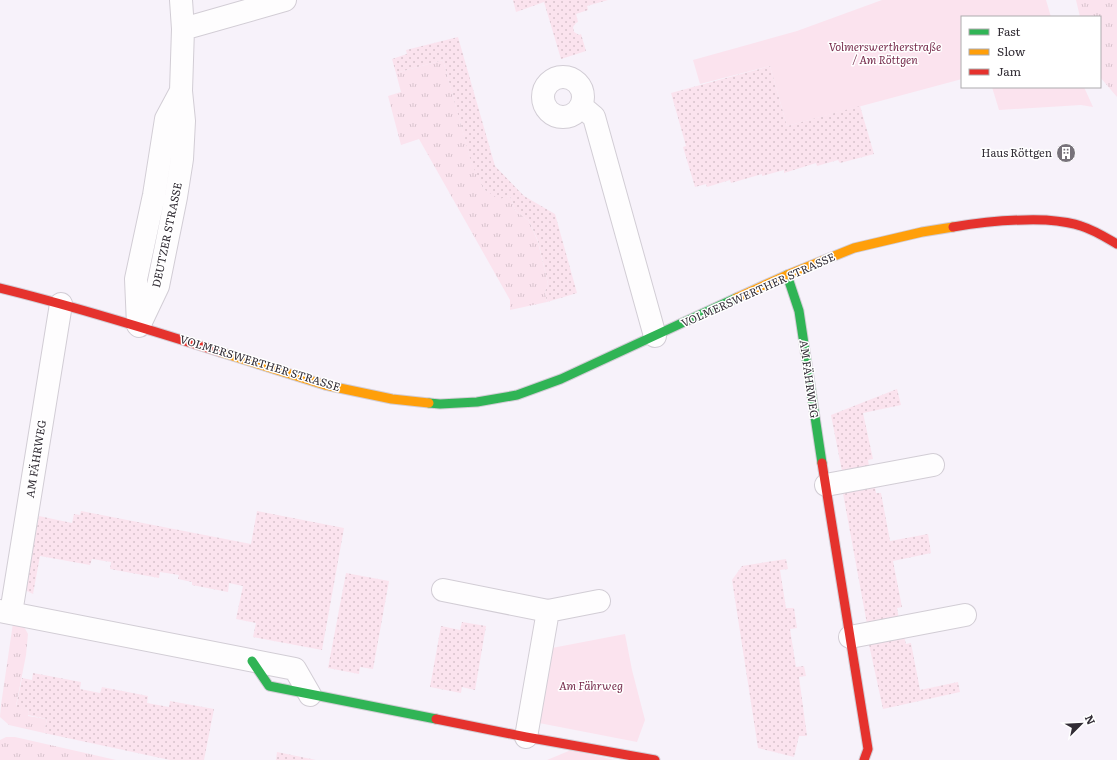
<svg xmlns="http://www.w3.org/2000/svg" width="1117" height="760" font-family="Literata,serif">
  <style>
    .grass { fill: url(#grass-tufts) }
    .park { fill: #fbe3ee }
    .garden { fill: url(#garden-dots) }
    .lines { fill: none; stroke-linecap: round; stroke-linejoin: round }
    .street-casing { stroke: #d2cdd5; stroke-width: 24 }
    .fast-casing { stroke: #d2cdd5; stroke-width: 11 }
    .slow-casing { stroke: #d2cdd5; stroke-width: 11 }
    .jam-casing { stroke: #d2cdd5; stroke-width: 11 }
    .street { stroke: #fefdfe; stroke-width: 22 }
    .fast { stroke: #30b455; stroke-width: 9 }
    .slow { stroke: #ff9f0a; stroke-width: 9 }
    .jam { stroke: #e5322d; stroke-width: 9 }
    .labels { text-anchor: middle; stroke-width: 3; stroke-linejoin: round; paint-order: stroke }
    .park-label { font-size: 11px; font-style: italic; fill: #782e4e; stroke: #fff }
    .poi-label { font-size: 11px; fill: #322d35; stroke: #fff; text-anchor: end }
    .street-label { font-size: 11px; fill: #322d35; stroke: #fff }
  </style>
  <defs>
    <pattern id="grass-tufts" width="24" height="20" patternUnits="userSpaceOnUse"><rect width="24" height="20" fill="#fbe3ee"/><path d="M3 7l-1-3M5 7V3M7 7l1-3M15 17l-1-3M17 17v-4M19 17l1-3" fill="none" stroke="#d8c3cd"/></pattern>
    <pattern id="garden-dots" width="8" height="8" patternUnits="userSpaceOnUse"><rect width="8" height="8" fill="#fbe3ee"/><path d="M2 2h.1M6 6h.1" fill="none" stroke="#d8c3cd" stroke-width="1.8" stroke-linecap="round"/></pattern>
  </defs>
  <rect width="100%" height="100%" fill="#f7f2fa"/>
  <path class="grass" d="M1076,0H1117V97L1100,77V17H1080Z
    M443,60L472,164L485,190L499,198L510,196L515,210L529,221L538,242L548,284L545,292L547,302L510,310V300L419,139L401,145L388,96L401,92L396,73Z
    M13,623H22L28,634L26,655L16,706L29,709L28,716L47,719L44,733L9,725L0,717L1,705Z
    M6,737H15L116,760H0V740Z"/>
  <path class="park" d="M882,0H1046L1051,17H962V79L787,126L770,66L700,84L693,60L797,31Z
    M992,87H1084L1093,107L1081,105L999,110Z
    M625,634L632,670L645,720L637,742L539,723L552,648Z
    M571,750L615,760H547Z"/>
  <path class="garden" d="M513,0H608L587,6L588,10L576,14L578,22L576,23L573,27L574,32L579,35L581,34L586,51L561,59L544,2L516,12Z
    M458,37L495,166L524,196L555,214L577,293L547,302L545,292L548,284L538,241L529,221L515,210L510,196L499,199L485,190L472,165L443,60L396,73L392,59L407,54L406,50Z
    M770,66L787,126L860,106L874,154L840,163L838,160L817,166L816,163L784,173V170L762,176V174L731,183L730,180L707,187L706,184L695,187L683,147L686,146L671,93Z
    M897,389L901,405L863,413L873,459L868,460L870,472L843,476L831,415Z
    M874,482L876,493H881L890,541L928,534L931,553L893,561L902,607L897,608L899,619L867,624L842,488Z
    M81,511L251,544L257,511L344,528L322,650L253,637L256,623L236,619L243,586L229,583L228,592L192,585V582L178,579L179,575L160,572L159,578L110,569L111,562L92,559L90,565L40,556L33,594L25,590L39,516L72,523L74,514L80,515Z
    M786,559L788,569L780,570L786,608H794L797,628L790,629L796,667L804,666L806,676L799,677L807,736H799L794,757L758,748L732,580L742,566Z
    M346,573L389,581L373,669L360,667L359,674L328,668Z
    M462,622L486,626L475,690L462,687L461,693L430,687L441,626L460,630Z
    M903,633L906,644L911,643L920,690L958,682L960,692L883,709L868,640Z
    M33,673L81,682L80,689L100,693L102,687L148,696L147,703L169,707L170,701L214,709L204,760H170L44,733L47,719L28,715L29,709L16,707L22,678L32,680Z
    M277,752L316,760H276Z"/>
  <g class="lines">
    <defs>
      <path id="street" d="M183,29L285,0
        M543 97a20 20 0 1 1 40 0a20 20 0 1 1-40 0Z
        M581,106L594,117L655,336
        M138,325L136,279L154,195L166,119L181,91
        M139,326L158,286L176,197L182,159L184,121L181,91L183,29L181,0
        M826,485L933,465
        M443,590L548,611L526,737
        M0,611L295,669L310,695
        M548,611L599,601
        M11,613L61,304
        M850,637L965,615"/>
      <path id="fast" d="M787,275L799,311L822,463
        M429,403L440,404L477,402L517,395L561,379L736,298
        M252,661L269,686L436,719"/>
      <path id="slow" d="M736,298L787,275L854,248L922,232L953,227
        M220,352L325,385L392,399L429,403"/>
      <path id="jam" d="M953,227C983,222 1014,219 1045,220C1057,221 1070,222 1081,226C1094,230 1105,237 1117,244
        M0,288C74,306 148,329 220,352
        M822,463L868,749L864,760
        M436,719L526,737L655,760"/>
    </defs>
    <use href="#street" class="street-casing"/>
    <use href="#fast" class="fast-casing"/>
    <use href="#slow" class="slow-casing"/>
    <use href="#jam" class="jam-casing"/>
    <use href="#street" class="street"/>
    <use href="#fast" class="fast"/>
    <use href="#slow" class="slow"/>
    <use href="#jam" class="jam"/>
  </g>
  <defs>
    <symbol id="building-disc" viewBox="-11 -11 22 22"><circle r="9.5" fill="#77727a" stroke="#fff"/><path d="M-4-6H4V6H1V3H-1V6H-4ZM-2.5-4.3h1.7v1.8h-1.7ZM.8-4.3h1.7v1.8H.8ZM-2.5-1h1.7V.8h-1.7ZM.8-1h1.7V.8H.8Z" fill="#fff"/></symbol>
  </defs>
  <g fill-rule="evenodd">
    <use href="#building-disc" x="1055" y="142" width="22" height="22"/>
  </g>
  <g class="labels">
    <g class="park-label">
      <text x="885" y="51">Volmerswertherstraße<tspan x="885" dy="13">/ Am Röttgen</tspan></text>
      <text x="591" y="690">Am Fährweg</text>
    </g>
    <g class="poi-label">
      <text x="1052" y="157">Haus Röttgen</text>
    </g>
    <g class="street-label">
      <text transform="translate(167 235) rotate(-78)" y="4">DEUTZER STRASSE</text>
      <text transform="translate(758 290) rotate(-24)" y="4">VOLMERSWERTHER STRASSE</text>
      <text transform="translate(260 363) rotate(17)" y="4">VOLMERSWERTHER STRASSE</text>
      <text transform="translate(809 379) rotate(82)" y="4">AM FÄHRWEG</text>
      <text transform="translate(36 459) rotate(-81)" y="4">AM FÄHRWEG</text>
    </g>
  </g>
  <rect x="961" y="16" width="140" height="72" fill="#ffffff" stroke="#adabae"/>
  <rect x="969" y="29" width="20" height="6" fill="#30b455" stroke="#adabae"/>
  <text x="997" y="36" font-size="12" fill="#322d35">Fast</text>
  <rect x="969" y="49" width="20" height="6" fill="#ff9f0a" stroke="#adabae"/>
  <text x="997" y="56" font-size="12" fill="#322d35">Slow</text>
  <rect x="969" y="69" width="20" height="6" fill="#e5322d" stroke="#adabae"/>
  <text x="997" y="76" font-size="12" fill="#322d35">Jam</text>
  <g transform="translate(1081 724) rotate(66)" stroke="#ffffff" stroke-width="3" paint-order="stroke">
  <path d="M0-3L7 15L0 10L-7 15Z" fill="#322d35"/>
  <text y="-6" font-size="11" font-weight="bold" text-anchor="middle" fill="#322d35">N</text>
  </g>
</svg>
